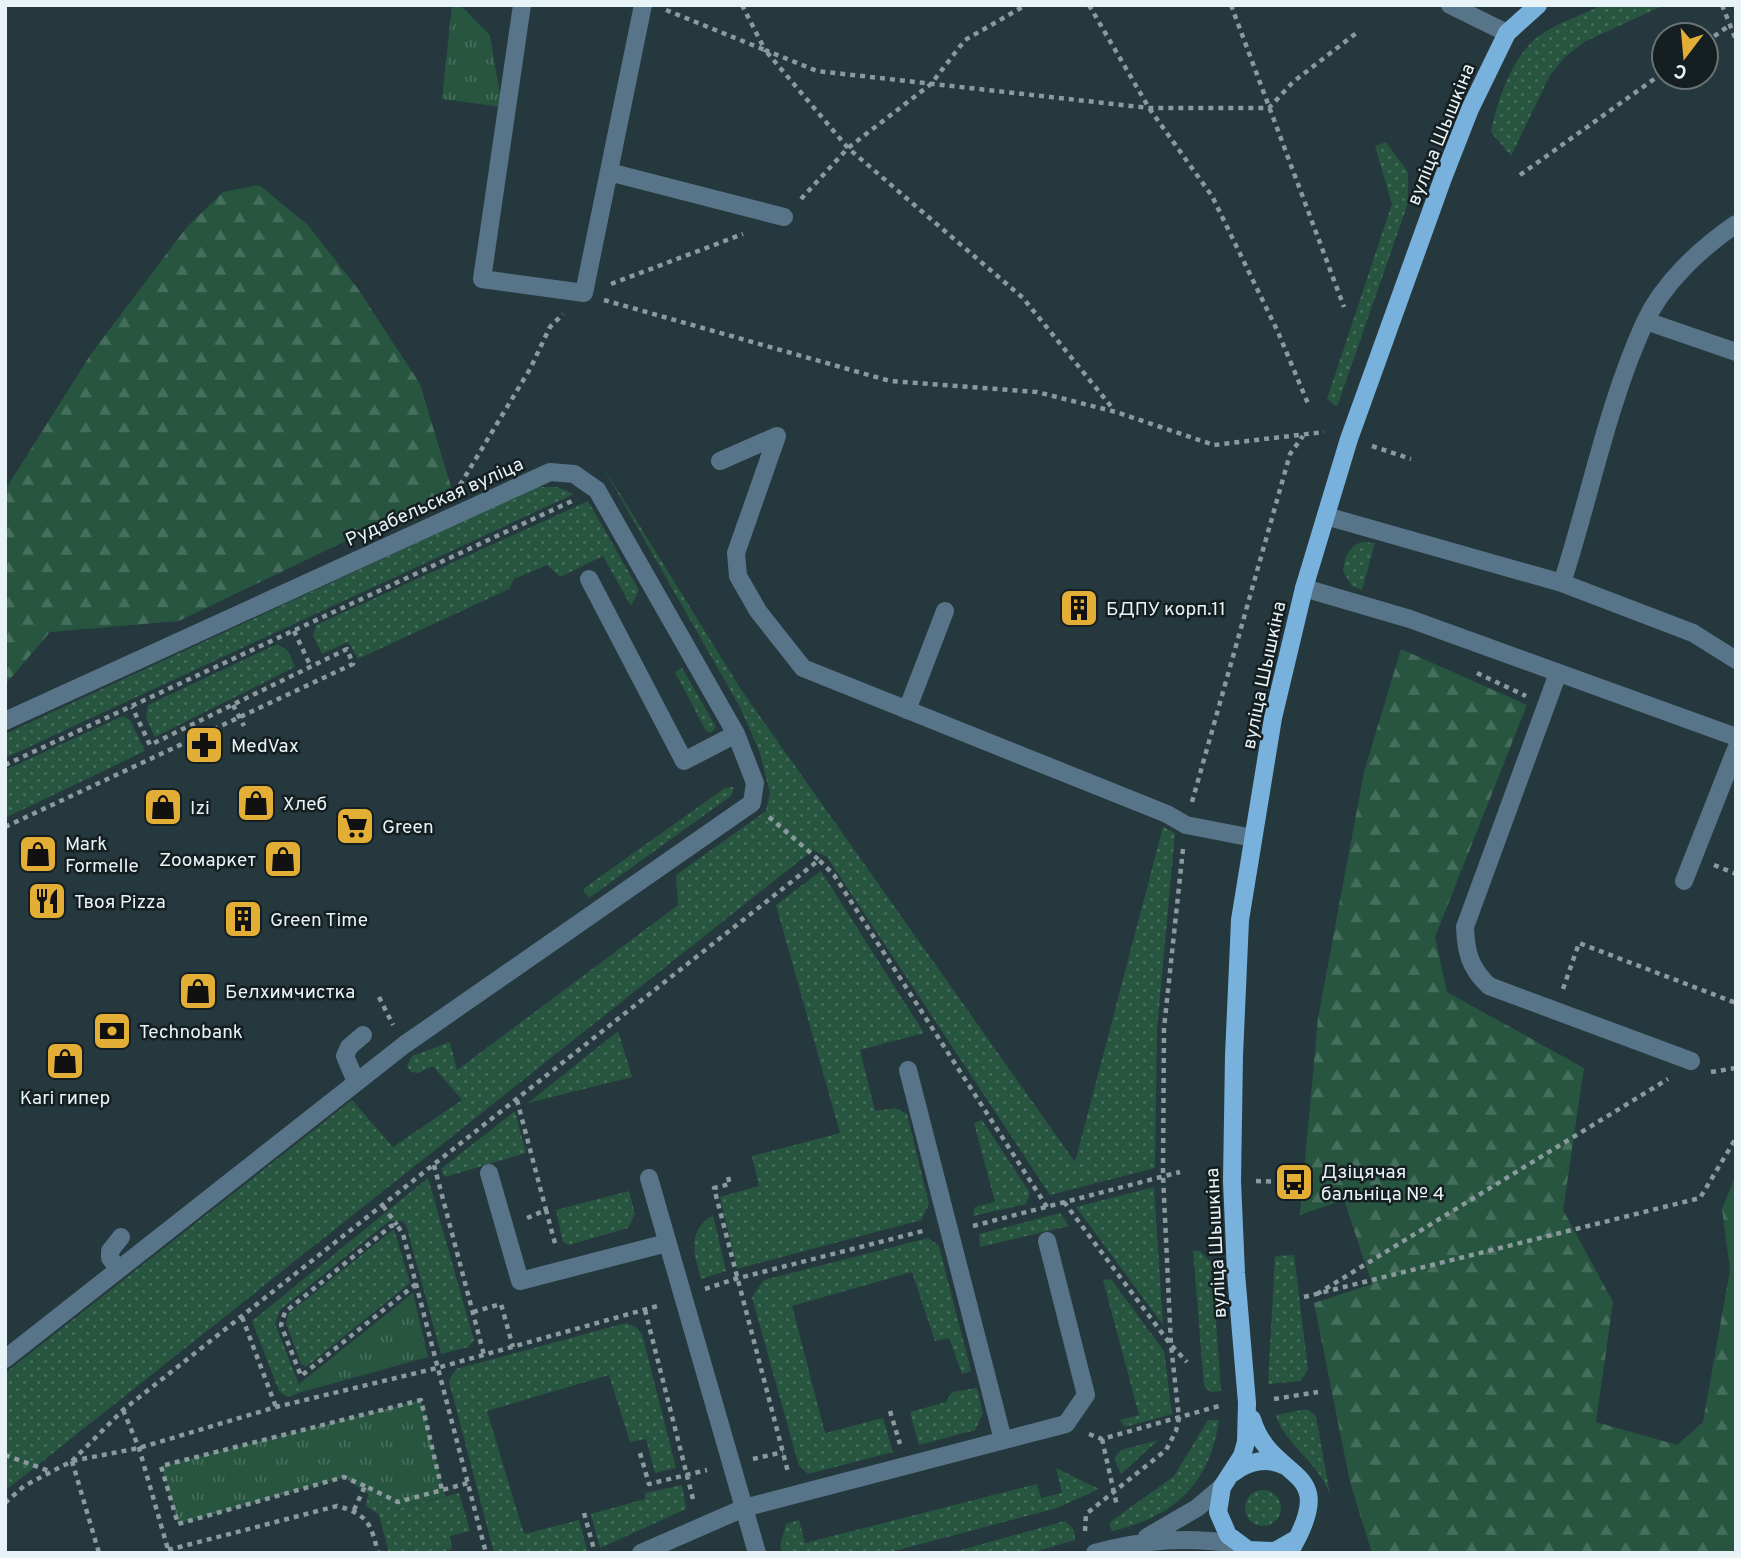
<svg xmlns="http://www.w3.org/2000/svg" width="1741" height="1558" font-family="Overpass,sans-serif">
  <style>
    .grass { fill: url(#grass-dots) }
    .forest { fill: url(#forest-firs) }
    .park { fill: url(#park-tufts) }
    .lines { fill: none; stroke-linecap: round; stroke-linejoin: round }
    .path { stroke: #8a9a9e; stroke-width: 4.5; stroke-dasharray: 5 5; stroke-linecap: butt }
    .minor { stroke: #587488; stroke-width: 18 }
    .major { stroke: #78b1dc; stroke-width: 18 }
    .labels { text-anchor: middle; stroke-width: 5; stroke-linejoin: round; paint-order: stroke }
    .street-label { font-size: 19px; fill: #e7f3f6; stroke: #151e20 }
    .poi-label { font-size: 19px; fill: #e7f3f6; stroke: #151e20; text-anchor: start }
  </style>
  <defs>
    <pattern id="grass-dots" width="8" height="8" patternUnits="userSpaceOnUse" patternTransform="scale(1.75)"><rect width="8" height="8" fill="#275540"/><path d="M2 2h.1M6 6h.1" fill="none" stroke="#466e5c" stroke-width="1.8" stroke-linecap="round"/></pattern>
    <pattern id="forest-firs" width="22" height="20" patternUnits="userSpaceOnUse" patternTransform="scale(1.75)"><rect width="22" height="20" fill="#275540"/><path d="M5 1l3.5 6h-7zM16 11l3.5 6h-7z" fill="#466e5c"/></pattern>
    <pattern id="park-tufts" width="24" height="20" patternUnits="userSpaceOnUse" patternTransform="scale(1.75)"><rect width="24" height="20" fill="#275540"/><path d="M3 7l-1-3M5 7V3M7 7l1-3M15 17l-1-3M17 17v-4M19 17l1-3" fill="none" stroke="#466e5c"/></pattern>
  </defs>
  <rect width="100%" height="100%" fill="#25383d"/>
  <path class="grass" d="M1602,5L1660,7L1584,42L1565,57L1550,75L1511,156L1491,132C1497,101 1512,56 1539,36C1557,23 1582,15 1602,5Z
    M1386,142L1408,172V203L1337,407L1327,399L1392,204L1375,146Z
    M600,462L742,691L1075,1162L1163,827L1175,833L1157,1030L1155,1168L1050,1195L827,857L813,850L5,1491V1373L352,1100L393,1147L462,1100L433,1066L418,1073L411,1072L407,1066L412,1056L450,1042L457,1070L678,905L676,875L766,811L770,793L760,753L740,707Z
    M537,487H557L574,494L5,758V734Z
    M588,501L639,590L631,606L603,556L560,577L547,565L514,579L509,589L358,659L348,642L322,654L313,636L316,625Z
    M1362,542L1375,543L1362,590L1352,586L1343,571C1345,556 1348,547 1362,542Z
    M277,644L288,651L295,667L155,737L146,718L148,705Z
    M682,668L716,727L711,733L706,731L675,672Z
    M123,716L130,720L145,751L5,818V770Z
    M734,787L731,796L589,898L583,889L725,788Z
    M821,871L924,1033L860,1050L875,1111L895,1108L907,1114L929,1204L921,1220L737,1269L720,1197L759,1186L752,1156L840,1133L776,905Z
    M618,1031L632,1077L528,1103Z
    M515,1111L526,1153L445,1177L441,1169Z
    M982,1120L1030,1193L1026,1204L973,1216L975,1207L995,1202L974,1123Z
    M428,1178L474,1340L468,1347L441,1354L406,1225L402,1221H389L280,1310L275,1324L302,1392L287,1397L279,1391L252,1321Z
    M1154,1187L1163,1325L1076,1207Z
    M629,1191L635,1214L628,1228L569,1245L563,1242L556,1210Z
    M1060,1213L1069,1226L980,1247L979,1234Z
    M713,1215L726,1271L701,1279C694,1253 686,1232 713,1215Z
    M394,1229L410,1283L306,1367L301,1364L286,1323L288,1314Z
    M928,1238L939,1246L971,1371L962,1374L949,1338L935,1341L912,1272L792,1306L825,1433L883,1418L893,1452L808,1474L799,1466L752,1297L764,1280Z
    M1193,1251H1200L1212,1263L1221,1391L1210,1392L1204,1386Z
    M1294,1255L1308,1369L1301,1381L1268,1384L1275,1256Z
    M1111,1279L1164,1351L1172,1414L1125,1427L1120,1420L1139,1415L1103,1280Z
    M626,1323L636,1327L642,1334L676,1468L655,1473L646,1439L630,1442L609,1375L487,1411L524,1534L579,1520L588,1553H494L449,1381L456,1369Z
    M977,1388L983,1413L975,1430L919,1445L910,1412L946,1402L952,1392Z
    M1307,1409L1316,1416L1330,1495C1318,1460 1284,1445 1276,1415Z
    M1208,1420H1219C1210,1484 1174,1517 1112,1531L1109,1523L1174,1476Z
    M1158,1440L1121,1474L1114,1458L1121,1450Z
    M1056,1468L1099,1489L1057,1508L887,1553H783L780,1546L786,1524L799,1520L805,1543L1037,1484L1041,1498L1062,1493Z
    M682,1485L686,1509L600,1548L591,1514L645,1499V1493Z
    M1245 1508a18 18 0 1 1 36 0a18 18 0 1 1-36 0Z
    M459,1493L470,1531L450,1536L452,1549L438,1553H389L379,1515L366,1506L368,1494L396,1509Z
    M1065,1521L1074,1530L1075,1540L1031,1553H950Z"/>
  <path class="forest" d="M259,185L307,224L358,289L420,384L452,490L179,621L50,632L5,685V490L91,354L186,228L223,192Z
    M1401,649L1527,705L1435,937L1447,992L1584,1068L1563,1210L1613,1302L1596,1422L1677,1445L1703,1422L1730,1270L1722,1209L1736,1175V1553H1372L1350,1482L1314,1303L1372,1284L1344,1200L1300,1215L1318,1018L1364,772Z"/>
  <path class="park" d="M452,5H460L490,35L502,107L442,99Z
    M413,1293L428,1357L302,1392L299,1384Z
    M421,1400L445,1496L396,1509L368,1494L344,1477L178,1524L161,1466Z"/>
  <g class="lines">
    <path class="path" d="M742,5L765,50L817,71L1149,108H1269L1293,82L1359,31
      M1089,5L1149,108L1212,196L1278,332L1309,406
      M1231,5L1344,307
      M1722,5L1736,40
      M666,10L765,50L848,148L1023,298L1114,410
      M1706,42L1730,25
      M1520,175L1664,72
      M801,199L848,148L931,84L965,40L1026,5
      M611,284L743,234
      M604,300L890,381L1037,392L1116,412L1214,445L1324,432
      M1372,446L1411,459
      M460,485L530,369L550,327L563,314
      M294,631L311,667
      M1477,673L1526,696
      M233,705L244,726
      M5,765L572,501
      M1192,802L1290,454L1303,436
      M769,817L819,860
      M5,827L353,664L347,649L150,745L132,707
      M1714,865L1736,874
      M1563,989L1579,943L1736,1003
      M379,997L393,1025
      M1711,1072L1736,1068
      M517,1100L546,1210
      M434,1165L484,1355
      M728,1177L730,1184L714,1188L788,1472
      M1256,1181L1294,1182
      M1064,1202L1171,1345L1187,1362
      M383,1206L397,1225
      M527,1218L546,1210L556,1247
      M973,1226L1180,1172
      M416,1284L301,1376L281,1325L285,1312L391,1226L397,1225L403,1234L486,1553
      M705,1289L735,1279L923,1231
      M1317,1294L1668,1079
      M1304,1297L1700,1198L1736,1138
      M645,1310L694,1503
      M473,1312L501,1304L513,1347
      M242,1317L276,1407
      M1274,1399L1318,1392
      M123,1410L139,1448L169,1553
      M890,1411L900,1444
      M1089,1434L1102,1439L1219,1406
      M1102,1439L1117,1506
      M640,1453L649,1484L707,1470
      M5,1455L52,1472
      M753,1459L783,1452
      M72,1461L123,1410L819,860L834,875L1047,1207
      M72,1461L99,1553
      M365,1486L344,1477L178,1524L161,1466L421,1400L442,1490
      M5,1503L24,1486L72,1461L139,1448L276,1407L437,1368L661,1305
      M354,1510L365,1486L398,1502L468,1483
      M584,1513L595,1553
      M1085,1531L1086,1514L1166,1450L1176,1431L1179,1418L1171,1345L1163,1175L1164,1028L1183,849
      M168,1550L337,1506C368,1514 371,1524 378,1553"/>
    <path class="minor" d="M522,5L482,279L584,293L643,5
      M1450,5L1507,33
      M609,172L784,217
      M1646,321L1736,352
      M720,461L777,436L736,553L738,576L758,611L803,668L1167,814L1186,825L1253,838
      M1326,516L1562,583L1693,633L1736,660
      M589,579L684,761L736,734
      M1562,583C1590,497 1607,405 1645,322C1663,283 1701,248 1736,224
      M1304,588L1410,619L1736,737
      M1558,673L1465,927C1466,953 1470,968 1489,986L1691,1061
      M907,710L945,611
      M5,721L550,472L574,474L597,490L736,734L755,783L752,803L404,1045L5,1359
      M1684,881L1736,749
      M908,1070L1003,1440
      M356,1082L345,1056L349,1047L363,1035
      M489,1173L520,1281L667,1243
      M649,1178L757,1553
      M118,1268L110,1258V1251L121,1237
      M1147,1537L1197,1508L1222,1487
      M641,1553L744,1508L1066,1424L1086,1395L1047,1241
      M1095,1553C1144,1539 1188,1537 1237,1544"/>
    <path class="major" d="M1252,1419C1272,1485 1343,1463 1289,1553
      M1233,1473C1248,1461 1267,1457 1285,1466
      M1249,1550L1275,1551L1296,1539
      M1252,1553L1228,1535L1218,1512L1222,1487L1242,1456L1246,1442L1247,1403L1236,1273L1232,1181L1234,1056L1240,920L1273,718L1304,588L1349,439L1443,178L1470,109L1507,33L1538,5"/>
  </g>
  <defs>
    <symbol id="building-square" viewBox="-11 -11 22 22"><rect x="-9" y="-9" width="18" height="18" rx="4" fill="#e3ae35" stroke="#151e20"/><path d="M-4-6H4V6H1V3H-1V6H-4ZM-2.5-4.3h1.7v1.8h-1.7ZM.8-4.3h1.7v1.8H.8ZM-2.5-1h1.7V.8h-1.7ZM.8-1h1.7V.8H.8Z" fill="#111"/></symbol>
    <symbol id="pharmacy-square" viewBox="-11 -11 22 22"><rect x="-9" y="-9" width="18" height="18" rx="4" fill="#e3ae35" stroke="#151e20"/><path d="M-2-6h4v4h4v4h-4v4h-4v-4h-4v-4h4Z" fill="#111"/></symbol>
    <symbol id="shop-square" viewBox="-11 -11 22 22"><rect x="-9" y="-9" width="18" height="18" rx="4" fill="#e3ae35" stroke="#151e20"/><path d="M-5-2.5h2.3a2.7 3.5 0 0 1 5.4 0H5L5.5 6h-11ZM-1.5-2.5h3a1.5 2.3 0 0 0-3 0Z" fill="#111"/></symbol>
    <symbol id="supermarket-square" viewBox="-11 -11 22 22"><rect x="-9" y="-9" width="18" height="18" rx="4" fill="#e3ae35" stroke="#151e20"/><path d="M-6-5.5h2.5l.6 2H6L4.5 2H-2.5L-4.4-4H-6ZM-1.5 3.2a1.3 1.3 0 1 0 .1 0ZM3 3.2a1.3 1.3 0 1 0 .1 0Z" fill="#111"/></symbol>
    <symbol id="restaurant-square" viewBox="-11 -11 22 22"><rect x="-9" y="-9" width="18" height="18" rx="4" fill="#e3ae35" stroke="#151e20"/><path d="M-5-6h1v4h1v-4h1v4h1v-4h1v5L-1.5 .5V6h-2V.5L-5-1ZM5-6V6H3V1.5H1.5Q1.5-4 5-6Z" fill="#111"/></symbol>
    <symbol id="bank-square" viewBox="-11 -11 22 22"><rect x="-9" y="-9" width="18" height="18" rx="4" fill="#e3ae35" stroke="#151e20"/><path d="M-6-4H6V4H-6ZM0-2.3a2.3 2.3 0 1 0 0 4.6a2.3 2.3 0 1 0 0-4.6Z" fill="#111"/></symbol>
    <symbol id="bus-square" viewBox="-11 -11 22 22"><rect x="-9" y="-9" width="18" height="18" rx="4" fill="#e3ae35" stroke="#151e20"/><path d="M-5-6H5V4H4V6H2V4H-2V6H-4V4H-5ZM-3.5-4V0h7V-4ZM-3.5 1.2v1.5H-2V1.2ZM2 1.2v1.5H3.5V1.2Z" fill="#111"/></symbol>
  </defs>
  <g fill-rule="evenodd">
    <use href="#building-square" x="1057" y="586" width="44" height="44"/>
    <use href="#pharmacy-square" x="182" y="723" width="44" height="44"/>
    <use href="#shop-square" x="234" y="781" width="44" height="44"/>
    <use href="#shop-square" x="141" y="785" width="44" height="44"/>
    <use href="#supermarket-square" x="333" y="804" width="44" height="44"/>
    <use href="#shop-square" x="16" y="832" width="44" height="44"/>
    <use href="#shop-square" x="261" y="837" width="44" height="44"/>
    <use href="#restaurant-square" x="25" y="879" width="44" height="44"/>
    <use href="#building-square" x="221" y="897" width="44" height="44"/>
    <use href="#shop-square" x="176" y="969" width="44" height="44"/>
    <use href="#bank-square" x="90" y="1009" width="44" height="44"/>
    <use href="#shop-square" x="43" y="1039" width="44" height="44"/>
    <use href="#bus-square" x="1272" y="1160" width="44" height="44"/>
  </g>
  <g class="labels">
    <g class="street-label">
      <text transform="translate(1440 134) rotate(-68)" y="7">вуліца Шышкіна</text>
      <text transform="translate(434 501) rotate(-24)" y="7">Рудабельская вуліца</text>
      <text transform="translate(1263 675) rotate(-78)" y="7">вуліца Шышкіна</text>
      <text transform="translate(1215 1243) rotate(-93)" y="7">вуліца Шышкіна</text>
    </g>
    <g class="poi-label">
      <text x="1106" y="615">БДПУ корп.11</text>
      <text x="231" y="752">MedVax</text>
      <text x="283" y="810">Хлеб</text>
      <text x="190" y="814">Izi</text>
      <text x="382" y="833">Green</text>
      <text x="65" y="850">Mark<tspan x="65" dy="22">Formelle</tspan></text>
      <text x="256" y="866" text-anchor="end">Zooмаркет</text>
      <text x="74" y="908">Твоя Pizza</text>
      <text x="270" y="926">Green Time</text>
      <text x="225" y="998">Белхимчистка</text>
      <text x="139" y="1038">Technobank</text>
      <text x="65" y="1104" text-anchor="middle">Kari гипер</text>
      <text x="1321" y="1178">Дзіцячая<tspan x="1321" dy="22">бальніца № 4</tspan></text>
    </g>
  </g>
  <rect width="1741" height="1558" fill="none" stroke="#e7f3f6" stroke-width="14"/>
  <g transform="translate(1685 56) rotate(196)"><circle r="33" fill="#151e20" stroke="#697376" stroke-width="2"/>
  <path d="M0-5L12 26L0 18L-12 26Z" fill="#e3ae35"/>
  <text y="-10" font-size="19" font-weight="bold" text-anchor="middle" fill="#e7f3f6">С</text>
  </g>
</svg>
